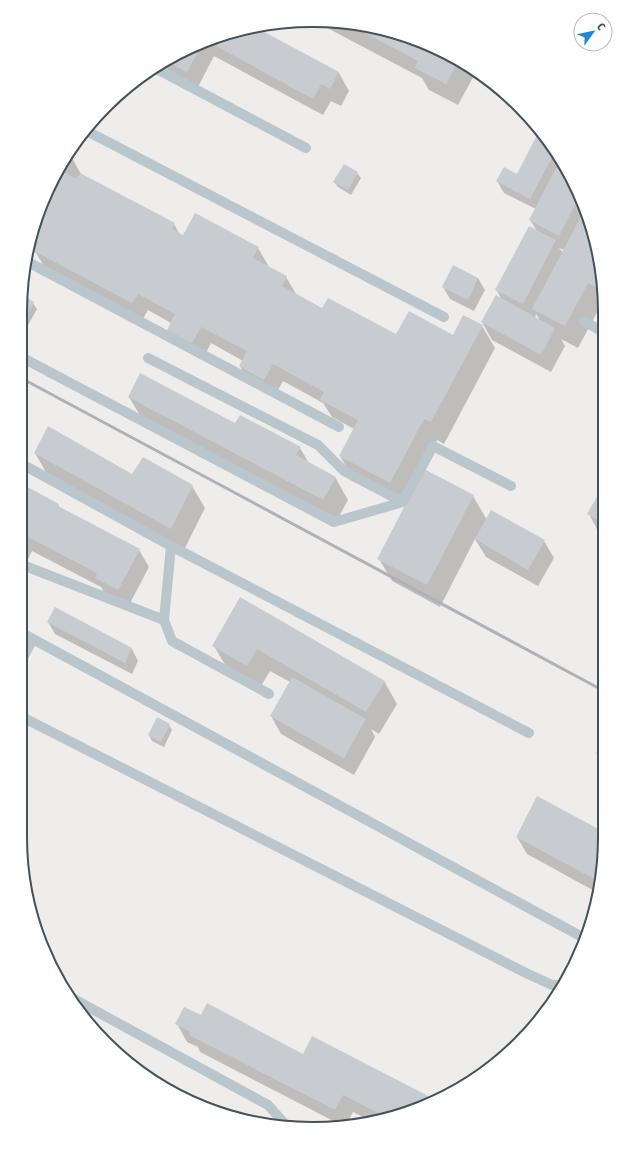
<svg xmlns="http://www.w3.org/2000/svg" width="625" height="1149" font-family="'Fira Sans Condensed',sans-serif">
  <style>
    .shadow { fill: #0003; fill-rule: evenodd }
    .building { fill: #c8ccd1 }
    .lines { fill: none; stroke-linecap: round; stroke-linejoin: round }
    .service { stroke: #bac6cb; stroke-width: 10 }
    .rail { stroke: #aeb2b6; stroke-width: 3 }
    .rim { fill: none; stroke: #455258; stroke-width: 2 }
  </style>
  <rect width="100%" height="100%" fill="#efecec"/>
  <path class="shadow" d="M314,21L350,22L459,59L476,72L458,105L429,90L422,78Z
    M254,27L339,73L349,91L341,106L331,101L323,115L214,56L197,89L156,67L183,50L237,30Z
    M556,150L562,162L558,170L568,175L589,218L603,275V306L601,305L578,348L561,339L565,346L551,372L492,340L482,322L502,300L496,289L537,231L530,220L536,209L504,193L497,181L517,176ZM559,248L564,250L563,253ZM536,314L540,320L535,318Z
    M71,156L81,174L174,224L180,235L258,248L268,265L267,267L286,277L296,294L322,309L399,337L453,336L482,326L495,348L444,444L437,440L403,505L353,478L340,456L354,429L332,417L323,403L283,381L274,397L250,384L240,366L243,361L211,343L202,360L178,347L168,330L171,323L148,310L142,320L45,268L36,253L28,248L30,237L59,166Z
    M357,173L361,178L351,195L338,187L334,182Z
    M478,278L485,290L474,311L450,299L443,287Z
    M22,297L33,303L37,309L26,329L21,326V300Z
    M129,397L236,425L300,448L309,463L335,477L348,500L336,522L142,419Z
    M35,453L132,475L192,486L205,508L184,550L48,476Z
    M20,484L58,505L61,509L139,550L149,567L128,607L106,595L101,587L32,551L27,561L20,558Z
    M603,488V538L601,537L589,514Z
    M473,496L487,520L544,541L554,558L538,586L486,557L475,539L440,607L392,581L379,559Z
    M241,599L384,681L397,704L379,734L371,729L375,737L354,775L281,734L271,716L290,682L270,671L260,688L227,668L214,646Z
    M48,622L132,649L138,661L132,674L55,634Z
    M169,725L172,730L164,747L152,741L149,735Z
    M604,739V765L597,753Z
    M538,797L604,833V855L598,893L527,854L517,837Z
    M201,1016L425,1107L369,1120L353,1112L346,1125L343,1126L200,1052L198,1047L187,1042L177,1024Z"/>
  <path class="building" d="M344,22H350L406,35L459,59L446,84L415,68L418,61Z
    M255,27L339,72L330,89L321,84L313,99L207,41L237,30Z
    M203,43L187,72L166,61L183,50Z
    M537,135L546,139L556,150L530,199L496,181L504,167L517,174Z
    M68,153L72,155L63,172L77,179L80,173L175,223L172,229L183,235L195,213L259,247L253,258L287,276L282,286L322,308L328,298L396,334L409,311L453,335L463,315L483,325L431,422L424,419L390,483L339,456L358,420L320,400L324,392L273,364L264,380L239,366L247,351L201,327L192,343L167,330L175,314L138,294L132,303L34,251L39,242L30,238V237L59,166Z
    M344,164L358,172L348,190L333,182Z
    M556,168L567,173L579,197L559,236L529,220Z
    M585,209L589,218L603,275V291L588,283L565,326L532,309Z
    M529,226L556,240L523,304L495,290Z
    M453,265L478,278L468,300L442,287Z
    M22,295L34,302L23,324L21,323V298Z
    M496,295L555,328L541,355L481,322Z
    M140,373L235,423L240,415L301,447L296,455L336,477L323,500L128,397Z
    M48,426L132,474L143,457L193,485L171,529L34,453Z
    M424,469L474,495L427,585L377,559Z
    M20,483L59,504L58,506L140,549L118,590L95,578L97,573L22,534L20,538Z
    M603,486V523L587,514Z
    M491,510L545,540L528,570L475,539Z
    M240,597L385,681L366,712L257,649L247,666L212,646Z
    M55,607L132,648L125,663L47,622Z
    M292,677L366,719L344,758L270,716Z
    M157,717L170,724L161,742L148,735Z
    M604,737V757L596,753Z
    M537,796L604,832V855L600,882L516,837Z
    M207,1003L303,1054L312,1036L436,1100L425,1107L384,1116L343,1095L335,1110L189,1035L191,1032L175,1024L184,1007L201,1015Z"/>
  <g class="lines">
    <path class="service" d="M155,68L306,148
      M85,130L444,317
      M26,261L339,427
      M584,321L603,332
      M21,357L334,522L403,502L433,446L511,486
      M148,358L318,445L344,471L403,502
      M20,463L171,546L529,733
      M171,546L164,620L172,641L269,694
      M20,564L164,620
      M20,632L584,938
      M20,663L33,639
      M20,716L528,974L552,985H564
      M72,998L268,1105L285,1124"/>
    <path class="rail" d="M21,378L604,691"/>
  </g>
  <path d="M0 0H625V1149H0ZM312 27H313A285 285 0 0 1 598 312V837A285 285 0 0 1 313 1122H312A285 285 0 0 1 27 837V312A285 285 0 0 1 312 27Z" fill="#fff" fill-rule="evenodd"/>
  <path class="rim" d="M312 27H313A285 285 0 0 1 598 312V837A285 285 0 0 1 313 1122H312A285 285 0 0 1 27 837V312A285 285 0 0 1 312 27Z"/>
  <g transform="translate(593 32) rotate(57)"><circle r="19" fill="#ffffff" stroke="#b5babc"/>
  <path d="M0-3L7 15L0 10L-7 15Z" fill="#1f89d5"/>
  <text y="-6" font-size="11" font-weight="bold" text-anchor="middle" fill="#455258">С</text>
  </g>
</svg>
